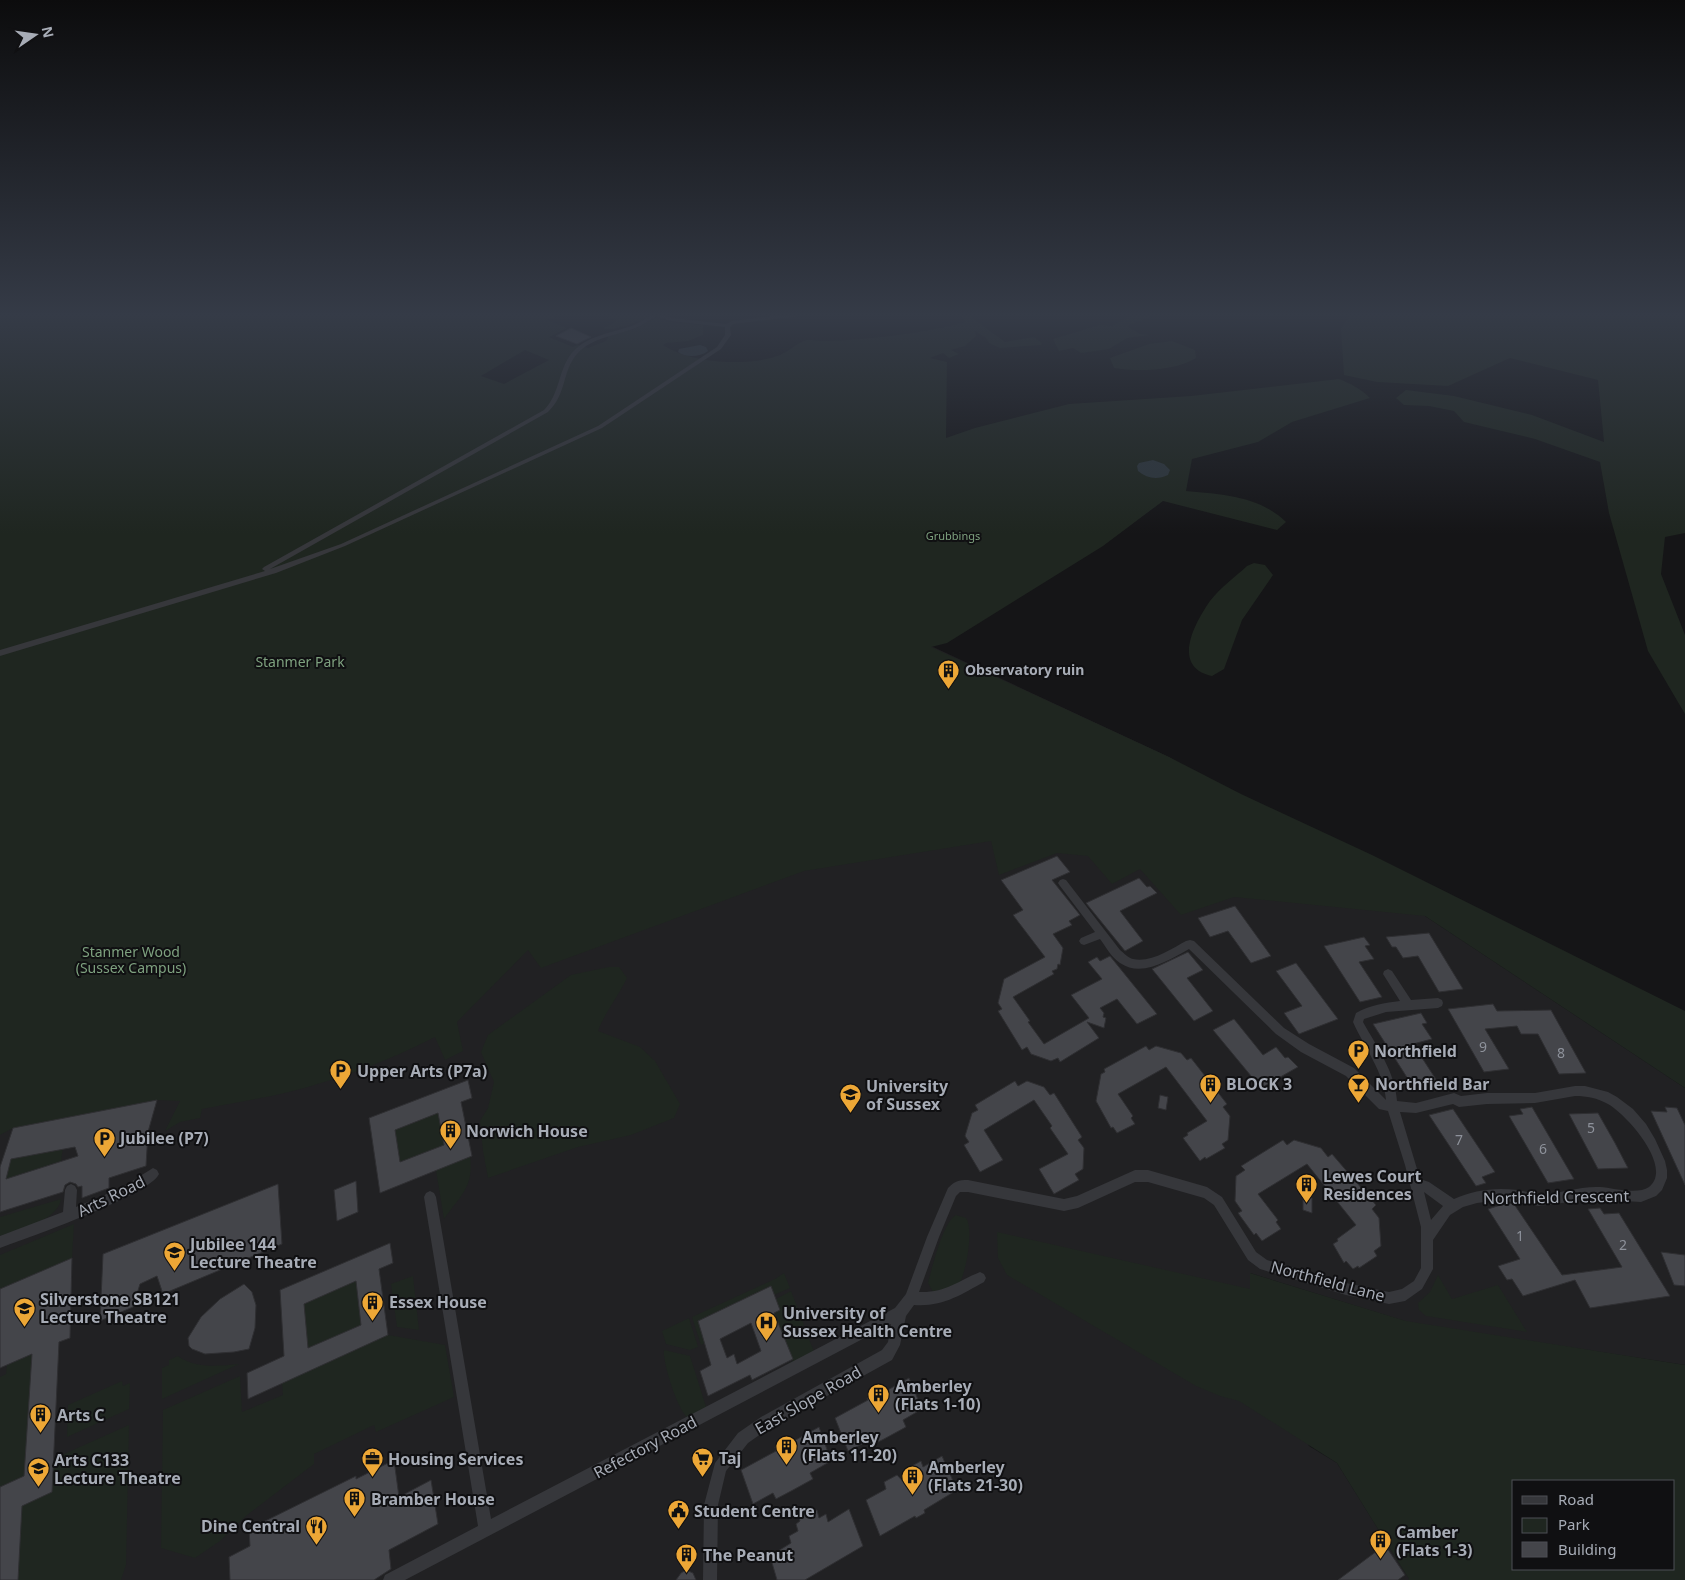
<svg xmlns="http://www.w3.org/2000/svg" width="1685" height="1580" font-family="'Noto Sans',sans-serif">
  <style>
    .built { fill: #212123 }
    .green { fill: #1f2620; fill-rule: evenodd }
    .water { fill: #2d363c }
    .building { fill: #44454a; stroke: #2f2f32; fill-rule: evenodd }
    .lines { fill: none; stroke-linecap: round; stroke-linejoin: round }
    .minor { fill: #36373b; fill-rule: evenodd }
    .labels { text-anchor: middle; stroke-width: 4; stroke-linejoin: round; paint-order: stroke }
    .far-park-label { font-size: 11px; fill: #7ea17f; stroke: #101012 }
    .park-label { font-size: 14px; fill: #7ea17f; stroke: #101012 }
    .poi-label { font-size: 14px; font-weight: bold; fill: #a7acb6; stroke: #101012; text-anchor: start }
    .near-number-label { font-size: 14px; fill: #8e929b }
    .near-poi-label { font-size: 16px; font-weight: bold; fill: #a7acb6; stroke: #101012; text-anchor: start }
    .near-street-label { font-size: 16px; fill: #a7acb6; stroke: #101012 }
  </style>
  <rect width="100%" height="100%" fill="#151517"/>
  <path class="built" d="M931,646L1169,757L1425,916L1685,1088V1365L1411,1323L1250,1273L1251,1289L1309,1446L1337,1463L1410,1580H0V1121Z"/>
  <path class="green" d="M0,313H564L547,320L567,328L549,337L573,347L578,345L588,348L606,341L609,336L634,329L656,318L669,322L703,325V335L688,341L666,343L663,345C690,363 746,367 777,356C787,353 794,345 804,341C809,339 817,341 823,341C835,341 848,340 861,339C896,336 932,331 966,322L958,313H969L975,320L1005,342L1034,337L1042,343L1041,345L1000,348L989,343L986,338L975,331L976,336L965,346L951,350L959,354L949,358L943,353L930,358L947,362L946,438L975,428L1069,404L1191,396L1339,379C1351,384 1360,388 1370,398L1292,422L1258,442L1192,459L1186,491C1221,494 1260,496 1286,522L1277,530L1163,501L1103,546L947,643L931,647L1169,757L1241,794L1372,855L1685,1011V1088L1425,916L1234,897L1181,915L1140,869L1112,884L1088,856L1057,853L999,875L991,841L804,871L541,968L528,950L457,1022L463,1051L445,1060L435,1037C388,1061 340,1079 289,1092C260,1099 231,1103 202,1109L200,1118L180,1122L165,1131L180,1101L157,1100L13,1128L0,1135ZM525,350L549,360L504,384L481,376Z
    M617,313H648L649,315C642,322 612,332 603,328L616,322V320L609,317Z
    M1149,313H1159L1127,326L1140,334L1150,335L1127,338L1109,349L1081,353L1073,348L1059,351L1053,339L1099,325L1112,326L1130,316Z
    M1351,313H1685V533L1665,537L1661,574L1685,635V714L1648,651L1609,513L1600,462L1535,439L1464,422L1454,411L1429,406L1404,405L1396,398L1406,390L1454,396L1532,415L1604,442L1598,380L1510,358L1448,386L1377,382L1344,375L1341,329Z
    M1172,341L1195,350L1196,358C1176,371 1137,372 1114,368L1110,358L1149,344Z
    M1254,563L1265,565L1273,575L1242,620L1224,669L1212,676C1171,667 1194,624 1210,601C1220,588 1235,577 1247,566Z
    M609,967H619L627,978C618,997 605,1012 598,1031L640,1047L655,1061L680,1104L674,1118L631,1135L578,1147L488,1178L483,1151L480,1121L488,1108L494,1082L481,1052L488,1035L571,975Z
    M438,1113L444,1145L400,1162L395,1130Z
    M62,1140H64L61,1161L6,1179L11,1159L58,1150Z
    M470,1156C474,1187 461,1195 444,1219L436,1170Z
    M61,1199C58,1221 19,1229 0,1236V1217Z
    M956,1215L966,1218C974,1229 966,1275 958,1286L933,1292L928,1283C932,1268 943,1222 956,1215Z
    M74,1224L72,1258L0,1289V1255Z
    M997,1232L1250,1289V1273L1406,1321L1685,1365V1580H1408L1409,1579L1337,1463L1239,1401L1220,1396L1196,1386L1007,1275L998,1258ZM1514,1481H1674V1569H1514Z
    M784,1273L790,1288L774,1295L770,1286L698,1321L705,1343L701,1345L692,1317L775,1279Z
    M1438,1275L1452,1299L1498,1285L1527,1332L1426,1316L1419,1310L1418,1303L1430,1292Z
    M413,1276L419,1330L397,1327L391,1284Z
    M356,1281L361,1325L308,1348L304,1304Z
    M791,1291L804,1325L783,1336L774,1313L776,1299Z
    M689,1318L698,1347L690,1350L666,1344L662,1331Z
    M805,1329L815,1354L792,1365L787,1364L793,1361L785,1339Z
    M388,1335L445,1345L454,1397L376,1432L374,1425L314,1454V1464L247,1515L220,1541L195,1558L161,1548L163,1410L240,1376L242,1412L283,1395L282,1383Z
    M664,1350L690,1356L707,1410L687,1417C677,1409 662,1360 664,1350Z
    M32,1354L24,1476L0,1487V1377L6,1374L7,1365Z
    M178,1356C196,1369 218,1366 239,1364L162,1399V1368L169,1365V1360Z
    M122,1381L123,1386L130,1383L129,1409L67,1437L68,1405Z
    M129,1425L126,1565L121,1580H18L2,1515L52,1492L53,1459Z"/>
  <path class="water" d="M700,345L706,347L708,351C700,357 686,358 678,352L679,349Z
    M1153,460L1164,464L1170,470L1168,475C1158,480 1147,479 1138,471L1137,466L1139,463Z"/>
  <path class="building" d="M571,328L591,337L577,344L556,336Z
    M1057,856L1070,872L1052,880L1080,915L1069,921L1072,925L1053,934L1063,948L1060,965L1058,964L1057,969L1052,971L1054,974L1013,997L1030,1021L1028,1022L1044,1044L1089,1018L1071,995L1102,979L1088,962L1097,957L1100,961L1110,956L1157,1014L1137,1024L1117,999L1100,1008L1104,1013L1103,1017L1106,1018L1104,1028L1087,1022L1099,1038L1060,1062L1058,1058L1051,1061L1031,1054L1027,1047L1022,1050L998,1011L1002,1009L998,1003L1004,979L1045,957L1013,915L1023,910L1001,880Z
    M1139,878L1147,887L1150,886L1157,893L1120,911L1143,941L1125,951L1086,903Z
    M1235,906L1271,956L1251,963L1228,931L1210,937L1198,918Z
    M1429,933L1463,989L1439,992L1418,956L1403,958L1396,947H1392L1386,937Z
    M1364,937L1370,945L1365,946L1374,959L1359,962L1382,997L1360,1002L1324,946Z
    M1188,952L1203,970L1187,978L1213,1011L1194,1021L1152,969Z
    M1296,963L1338,1019L1299,1034L1284,1013L1302,1006L1276,971Z
    M1493,1004L1497,1011L1551,1010L1586,1073L1559,1074L1538,1034H1521L1517,1026L1485,1029L1509,1069L1484,1072L1448,1009Z
    M1421,1013L1427,1023L1422,1024L1432,1039L1413,1044L1439,1084L1415,1090L1373,1024Z
    M1234,1019L1263,1055L1276,1047L1285,1058L1288,1057L1298,1067L1261,1088L1213,1030Z
    M1146,1046L1149,1050L1156,1046L1181,1053L1187,1060L1191,1058L1227,1104L1223,1107L1230,1116L1228,1140L1222,1144L1225,1148L1206,1159L1205,1157L1200,1161L1183,1138L1188,1135L1187,1133L1207,1121L1166,1067L1118,1094L1133,1116L1131,1118L1135,1124L1117,1133L1113,1127L1111,1128L1096,1101L1101,1074L1105,1072L1104,1069Z
    M468,1080L472,1098L461,1102L472,1156L380,1193L369,1118ZM438,1113L444,1145L400,1162L395,1130Z
    M1015,1081L1018,1086L1027,1081L1044,1087L1050,1095L1054,1093L1082,1137L1078,1140L1084,1148L1083,1169L1075,1174L1079,1180L1054,1194L1039,1169L1068,1154L1050,1128L1052,1126L1034,1100L984,1130L1003,1160L980,1172L964,1145L969,1142L965,1136L972,1113L978,1110L975,1105Z
    M1160,1095L1168,1097L1166,1110L1158,1108Z
    M157,1100L148,1132L146,1166L109,1178V1188L82,1198V1186L78,1187L76,1184L70,1182L65,1185L63,1192L0,1212V1167L13,1128ZM75,1147L78,1156L6,1179L11,1159Z
    M1532,1107L1574,1179L1548,1183L1509,1116L1523,1114L1520,1109Z
    M1665,1107L1677,1108L1685,1125V1185L1651,1111L1667,1112Z
    M1453,1109L1495,1172L1482,1177L1486,1183L1476,1186L1429,1115Z
    M1598,1113L1615,1143L1628,1168L1598,1169L1569,1114Z
    M1283,1140L1287,1145L1294,1140L1321,1148L1328,1157L1332,1154L1376,1205L1372,1209L1379,1218L1381,1246L1374,1251L1377,1256L1359,1268L1358,1266L1353,1269L1346,1261L1344,1263L1333,1244L1338,1241L1337,1239L1356,1225L1307,1164L1258,1194L1278,1220L1276,1222L1281,1229L1262,1241L1256,1233L1254,1235L1238,1213L1242,1211L1235,1201L1236,1176L1245,1170L1241,1166Z
    M356,1181L358,1212L337,1221L334,1190Z
    M278,1184L282,1244L163,1294L157,1276L140,1284L133,1307L100,1321L103,1254Z
    M1303,1195L1312,1198V1213L1303,1210Z
    M1507,1203L1514,1204L1562,1275L1622,1267L1588,1209L1600,1208L1604,1214L1619,1213L1670,1296L1590,1308L1575,1280L1523,1296L1512,1279L1507,1280L1498,1266L1520,1259L1488,1209Z
    M390,1243L393,1263L379,1269L388,1335L248,1399L247,1373L284,1356L280,1290ZM356,1281L361,1325L308,1348L304,1304Z
    M1661,1252L1685,1255V1286L1674,1285Z
    M72,1258L70,1338L59,1342L52,1492L22,1506L18,1580H0V1487L24,1476L32,1354L0,1368V1289Z
    M244,1284L252,1292L256,1305L255,1328L249,1349L234,1352L205,1354L192,1349L189,1346L188,1338L201,1317L220,1299Z
    M771,1286L780,1310L774,1313L793,1359L752,1380L750,1375L708,1396L700,1371L711,1365L698,1321ZM751,1323L761,1351L737,1364L734,1354L727,1358L720,1339Z
    M909,1378L922,1409L903,1420L906,1427L884,1439L870,1446L868,1441L848,1451L835,1418L868,1400L867,1398L876,1393L877,1396Z
    M819,1427L831,1461L810,1473L813,1479L793,1490L776,1499L773,1493L753,1504L741,1470L776,1451L775,1447L784,1443L785,1446Z
    M942,1456L957,1490L924,1510L925,1513L916,1518L915,1516L880,1536L866,1500L886,1489L884,1482L897,1475L911,1490L908,1468L921,1461L923,1467Z
    M394,1460L399,1497L431,1480L438,1524L389,1550L391,1569L374,1580H230L229,1557L250,1546L249,1529L356,1476V1479Z
    M849,1509L863,1546L805,1580H777L770,1556L791,1543L789,1536L798,1531L796,1524L800,1521L798,1515L817,1510L819,1518L826,1514L828,1522Z
    M1385,1545L1405,1575L1398,1580H1338Z
    M686,1570L693,1573L696,1580H676L681,1573Z"/>
  <g class="lines">
    <path class="minor" d="M649,313H656L672,318L726,324L732,321L797,313H810L807,315L733,324L730,327L731,335L721,349L602,428L345,546L276,573L0,656V650L265,571L262,569L264,567L544,410C560,394 558,371 571,354C586,335 613,333 634,325C641,322 646,318 652,315ZM656,316L671,321L725,327V335L717,347L598,426L341,544L270,569L548,412C567,394 562,371 577,354C593,336 619,336 640,326C646,323 651,319 656,316Z
      M821,313H919L916,315H824Z
      M1063,879L1066,880L1120,950C1124,953 1128,958 1133,959C1151,963 1171,949 1186,941L1190,940L1194,941L1284,1028L1309,1044L1354,1068L1386,1100C1384,1072 1364,1047 1353,1022L1356,1013C1370,1005 1385,1003 1400,1001L1383,974L1384,971L1388,969L1392,971L1411,1000L1438,998L1442,1000L1443,1003L1442,1006L1438,1008L1386,1012L1364,1019L1363,1022C1377,1047 1395,1072 1397,1101L1416,1103L1454,1093L1461,1096L1487,1093H1535L1575,1086H1585L1608,1092L1617,1097L1633,1109L1646,1124L1655,1139L1665,1161L1667,1170V1178L1662,1190L1656,1196L1641,1202L1592,1199L1539,1206L1517,1202L1493,1201L1477,1203L1463,1207L1450,1215L1433,1240V1269L1422,1289L1405,1301L1389,1304L1346,1295L1260,1269L1248,1260L1214,1205L1204,1198L1148,1182H1135L1078,1208L1064,1211L968,1192H960L956,1196L939,1237L919,1292C945,1293 958,1281 980,1272L984,1274L986,1278L984,1282C960,1295 943,1307 914,1305L906,1316L900,1345L892,1360L771,1427L748,1443L726,1471L718,1505L717,1580H703L704,1505L715,1463L738,1433L761,1417L882,1350L888,1342L891,1324L405,1580H383L385,1575L478,1526L424,1197L426,1193L430,1191L434,1193L436,1197L491,1519L895,1308L906,1294L927,1237L948,1188C955,1181 958,1180 968,1180L1064,1199L1077,1196L1135,1170H1148L1207,1187L1222,1197L1256,1252L1267,1260L1346,1283L1389,1292L1402,1289L1414,1281L1421,1268V1227L1405,1165L1388,1111L1379,1109L1346,1076L1301,1052L1276,1034L1189,949C1169,960 1142,978 1120,963C1111,957 1106,947 1100,939L1084,945L1081,944L1079,941L1081,938L1095,932L1060,886L1058,883L1060,880ZM1575,1096C1587,1096 1597,1098 1608,1104C1626,1114 1674,1167 1649,1187C1638,1195 1613,1188 1600,1187C1580,1186 1560,1194 1540,1194C1532,1194 1525,1191 1517,1190C1496,1187 1473,1190 1454,1199L1429,1182L1420,1179L1400,1112L1416,1113L1453,1104L1459,1107L1487,1104L1535,1103ZM1424,1192L1443,1206L1431,1220Z
      M153,1168L157,1170L159,1174C150,1195 27,1238 0,1248V1236L63,1212L65,1190L67,1186L71,1184L75,1186L77,1190L76,1207L121,1188Z"/>
  </g>
  <linearGradient id="sky" x2="0" y2="1"><stop stop-color="#0c0c0d"/><stop offset="0.59" stop-color="#353b47"/><stop offset="1" stop-color="#353b47" stop-opacity="0"/></linearGradient>
  <rect width="1685" height="534" fill="url(#sky)"/>
  <defs>
    <symbol id="building-pin" viewBox="-11 -11 22 30"><path d="M0 17L-7.5 6A9.5 9.5 0 1 1 7.5 6Z" fill="#eda736" stroke="#101012"/><path d="M-4-6H4V6H1V3H-1V6H-4ZM-2.5-4.3h1.7v1.8h-1.7ZM.8-4.3h1.7v1.8H.8ZM-2.5-1h1.7V.8h-1.7ZM.8-1h1.7V.8H.8Z" fill="#111"/></symbol>
    <symbol id="parking-pin" viewBox="-11 -11 22 30"><path d="M0 17L-7.5 6A9.5 9.5 0 1 1 7.5 6Z" fill="#eda736" stroke="#101012"/><path d="M-3.5-5.5H1a3.5 3.5 0 0 1 0 7H-1V5.5H-3.5ZM-1-3.4V-.6H.8a1.4 1.4 0 0 0 0-2.8Z" fill="#111"/></symbol>
    <symbol id="bar-pin" viewBox="-11 -11 22 30"><path d="M0 17L-7.5 6A9.5 9.5 0 1 1 7.5 6Z" fill="#eda736" stroke="#101012"/><path d="M-6-5H6L.8 .8V4.5H3.5V6h-7V4.5H-.8V.8Z" fill="#111"/></symbol>
    <symbol id="university-pin" viewBox="-11 -11 22 30"><path d="M0 17L-7.5 6A9.5 9.5 0 1 1 7.5 6Z" fill="#eda736" stroke="#101012"/><path d="M0-5L7-2L0 1L-7-2ZM-4 1L0 2.5L4 1V4Q0 6-4 4Z" fill="#111"/></symbol>
    <symbol id="hospital-pin" viewBox="-11 -11 22 30"><path d="M0 17L-7.5 6A9.5 9.5 0 1 1 7.5 6Z" fill="#eda736" stroke="#101012"/><path d="M-5-5h3v3.5h4V-5h3V5h-3V1.5h-4V5h-3Z" fill="#111"/></symbol>
    <symbol id="supermarket-pin" viewBox="-11 -11 22 30"><path d="M0 17L-7.5 6A9.5 9.5 0 1 1 7.5 6Z" fill="#eda736" stroke="#101012"/><path d="M-6-5.5h2.5l.6 2H6L4.5 2H-2.5L-4.4-4H-6ZM-1.5 3.2a1.3 1.3 0 1 0 .1 0ZM3 3.2a1.3 1.3 0 1 0 .1 0Z" fill="#111"/></symbol>
    <symbol id="office-pin" viewBox="-11 -11 22 30"><path d="M0 17L-7.5 6A9.5 9.5 0 1 1 7.5 6Z" fill="#eda736" stroke="#101012"/><path d="M-6-3h4V-5.5h4V-3h4V5H-6ZM-1-4.5V-3h2v-1.5ZM-6 0V1H6V0Z" fill="#111"/></symbol>
    <symbol id="civic-pin" viewBox="-11 -11 22 30"><path d="M0 17L-7.5 6A9.5 9.5 0 1 1 7.5 6Z" fill="#eda736" stroke="#101012"/><path d="M-.6-6.5H3V-4.5H.6V-3L4-1V1h2V6H-6V1h2V-1L-.6-3ZM-1.2 2.5V6h2.4V2.5Z" fill="#111"/></symbol>
    <symbol id="restaurant-pin" viewBox="-11 -11 22 30"><path d="M0 17L-7.5 6A9.5 9.5 0 1 1 7.5 6Z" fill="#eda736" stroke="#101012"/><path d="M-5-6h1v4h1v-4h1v4h1v-4h1v5L-1.5 .5V6h-2V.5L-5-1ZM5-6V6H3V1.5H1.5Q1.5-4 5-6Z" fill="#111"/></symbol>
  </defs>
  <g fill-rule="evenodd">
    <use href="#building-pin" x="936" y="658" width="25" height="34"/>
    <use href="#parking-pin" x="1346" y="1038" width="25" height="34"/>
    <use href="#parking-pin" x="328" y="1058" width="25" height="34"/>
    <use href="#building-pin" x="1198" y="1072" width="25" height="34"/>
    <use href="#bar-pin" x="1346" y="1072" width="25" height="34"/>
    <use href="#university-pin" x="838" y="1082" width="25" height="34"/>
    <use href="#building-pin" x="438" y="1118" width="25" height="34"/>
    <use href="#parking-pin" x="92" y="1126" width="25" height="34"/>
    <use href="#building-pin" x="1294" y="1172" width="25" height="34"/>
    <use href="#university-pin" x="162" y="1240" width="25" height="34"/>
    <use href="#building-pin" x="360" y="1290" width="25" height="34"/>
    <use href="#university-pin" x="12" y="1296" width="25" height="34"/>
    <use href="#hospital-pin" x="754" y="1310" width="25" height="34"/>
    <use href="#building-pin" x="866" y="1382" width="25" height="34"/>
    <use href="#building-pin" x="28" y="1402" width="25" height="34"/>
    <use href="#building-pin" x="774" y="1434" width="25" height="34"/>
    <use href="#supermarket-pin" x="690" y="1446" width="25" height="34"/>
    <use href="#office-pin" x="360" y="1446" width="25" height="34"/>
    <use href="#university-pin" x="26" y="1456" width="25" height="34"/>
    <use href="#building-pin" x="900" y="1464" width="25" height="34"/>
    <use href="#building-pin" x="342" y="1486" width="25" height="34"/>
    <use href="#civic-pin" x="666" y="1498" width="25" height="34"/>
    <use href="#restaurant-pin" x="304" y="1514" width="25" height="34"/>
    <use href="#building-pin" x="1368" y="1528" width="25" height="34"/>
    <use href="#building-pin" x="674" y="1542" width="25" height="34"/>
  </g>
  <g class="labels">
    <g class="far-park-label">
      <text x="953" y="540">Grubbings</text>
    </g>
    <g class="park-label">
      <text x="300" y="667">Stanmer Park</text>
      <text x="131" y="957">Stanmer Wood<tspan x="131" dy="16">(Sussex Campus)</tspan></text>
    </g>
    <g class="poi-label">
      <text x="965" y="675">Observatory ruin</text>
    </g>
    <g class="near-number-label">
      <text x="1483" y="1052">9</text>
      <text x="1561" y="1058">8</text>
      <text x="1591" y="1133">5</text>
      <text x="1459" y="1145">7</text>
      <text x="1543" y="1154">6</text>
      <text x="1520" y="1241">1</text>
      <text x="1623" y="1250">2</text>
    </g>
    <g class="near-poi-label">
      <text x="1374" y="1057">Northfield</text>
      <text x="357" y="1077">Upper Arts (P7a)</text>
      <text x="1226" y="1090">BLOCK 3</text>
      <text x="1375" y="1090">Northfield Bar</text>
      <text x="866" y="1092">University<tspan x="866" dy="18">of Sussex</tspan></text>
      <text x="466" y="1137">Norwich House</text>
      <text x="120" y="1144">Jubilee (P7)</text>
      <text x="1323" y="1182">Lewes Court<tspan x="1323" dy="18">Residences</tspan></text>
      <text x="190" y="1250">Jubilee 144<tspan x="190" dy="18">Lecture Theatre</tspan></text>
      <text x="40" y="1305">Silverstone SB121<tspan x="40" dy="18">Lecture Theatre</tspan></text>
      <text x="389" y="1308">Essex House</text>
      <text x="783" y="1319">University of<tspan x="783" dy="18">Sussex Health Centre</tspan></text>
      <text x="895" y="1392">Amberley<tspan x="895" dy="18">(Flats 1-10)</tspan></text>
      <text x="57" y="1421">Arts C</text>
      <text x="802" y="1443">Amberley<tspan x="802" dy="18">(Flats 11-20)</tspan></text>
      <text x="719" y="1464">Taj</text>
      <text x="388" y="1465">Housing Services</text>
      <text x="54" y="1466">Arts C133<tspan x="54" dy="18">Lecture Theatre</tspan></text>
      <text x="928" y="1473">Amberley<tspan x="928" dy="18">(Flats 21-30)</tspan></text>
      <text x="371" y="1505">Bramber House</text>
      <text x="694" y="1517">Student Centre</text>
      <text x="300" y="1532" text-anchor="end">Dine Central</text>
      <text x="1396" y="1538">Camber<tspan x="1396" dy="18">(Flats 1-3)</tspan></text>
      <text x="703" y="1561">The Peanut</text>
    </g>
    <g class="near-street-label">
      <text transform="translate(111 1196) rotate(-26)" y="6">Arts Road</text>
      <text transform="translate(1556 1197) rotate(-1)" y="6">Northfield Crescent</text>
      <text transform="translate(1328 1281) rotate(15)" y="6">Northfield Lane</text>
      <text transform="translate(808 1400) rotate(-30)" y="6">East Slope Road</text>
      <text transform="translate(645 1447) rotate(-28)" y="6">Refectory Road</text>
    </g>
  </g>
  <rect x="1512" y="1480" width="162" height="90" fill="#101012" stroke="#4c4e54"/>
  <rect x="1522" y="1496" width="25" height="8" fill="#36373b" stroke="#4c4e54"/>
  <text x="1558" y="1505" font-size="15" fill="#a7acb6">Road</text>
  <rect x="1522" y="1518" width="25" height="15" fill="#1f2620" stroke="#4c4e54"/>
  <text x="1558" y="1530" font-size="15" fill="#a7acb6">Park</text>
  <rect x="1522" y="1542" width="25" height="15" fill="#44454a" stroke="#4c4e54"/>
  <text x="1558" y="1555" font-size="15" fill="#a7acb6">Building</text>
  <g transform="translate(35 35) rotate(77)" stroke="#101012" stroke-width="4" paint-order="stroke">
  <path d="M0-4L9 19L0 12L-9 19Z" fill="#a7acb6"/>
  <text y="-8" font-size="14" font-weight="bold" text-anchor="middle" fill="#a7acb6">N</text>
  </g>
</svg>
